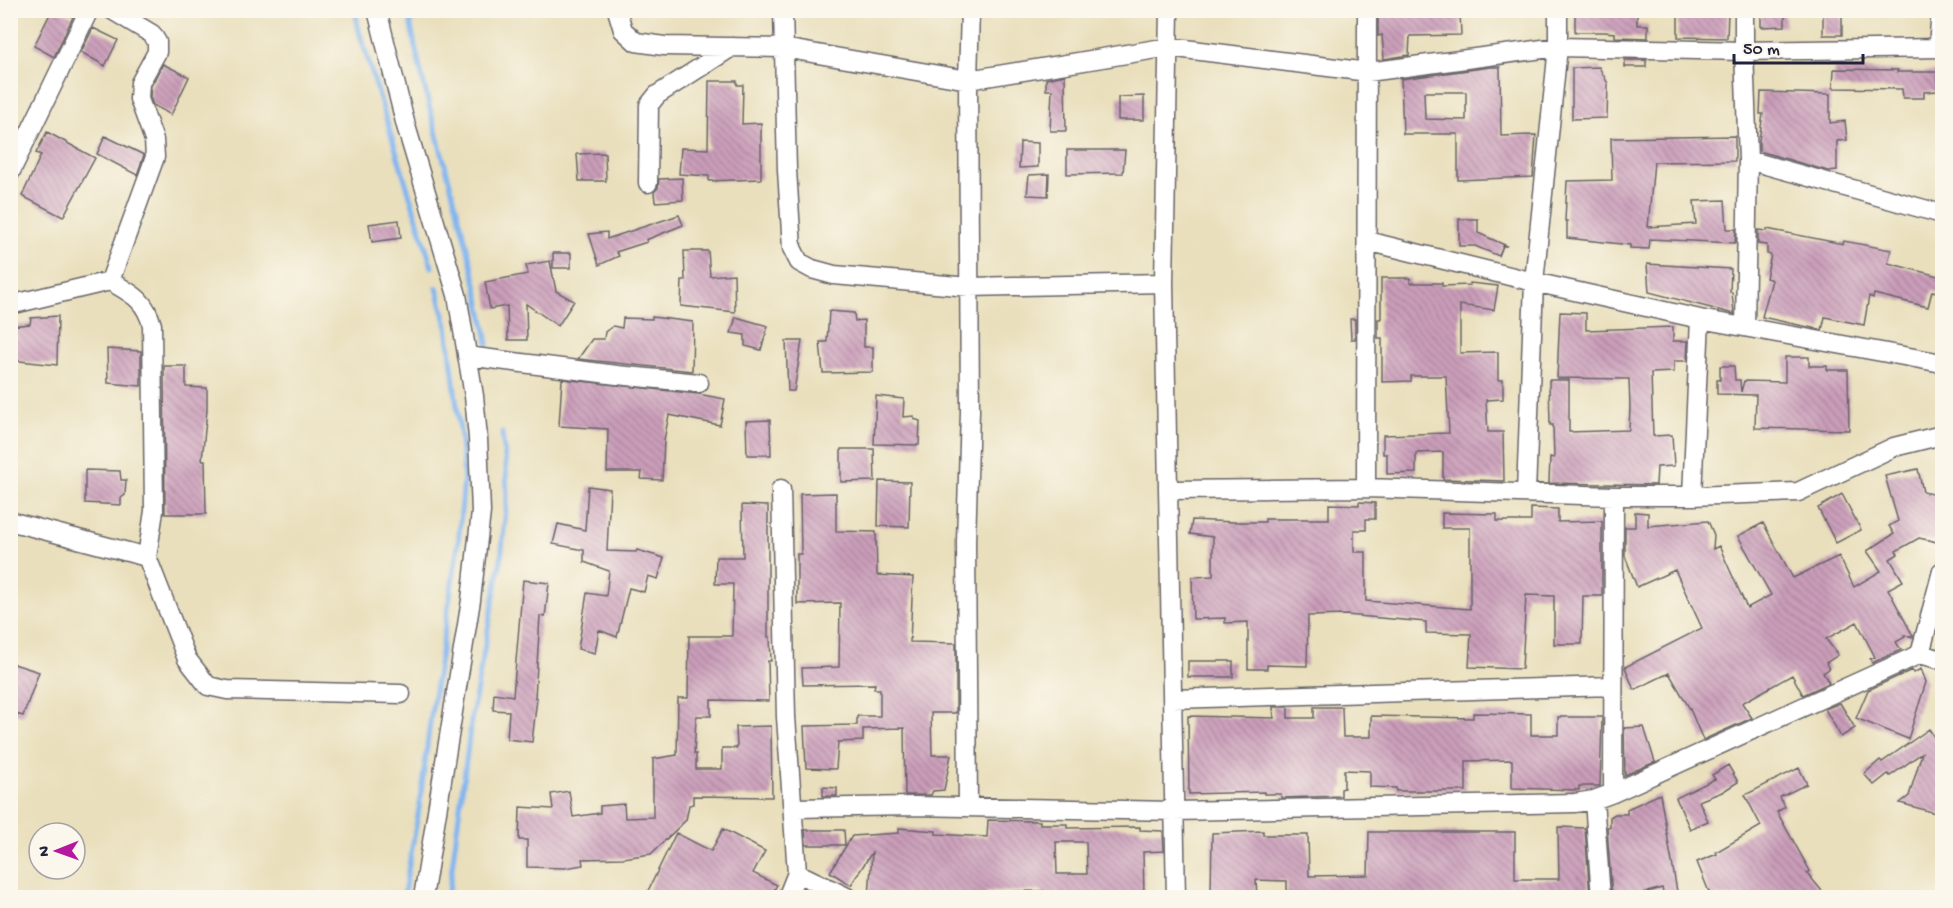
<svg xmlns="http://www.w3.org/2000/svg" width="1953" height="908" font-family="'Gochi Hand',sans-serif">
  <style>
    .lines { fill: none; stroke-linecap: round; stroke-linejoin: round }
    .stream { stroke: #80b5ef; stroke-width: 5 }
    .building { fill: url(#building-back-hatch); fill-rule: evenodd }
    .minor-casing { stroke: #686468; stroke-width: 21 }
    .minor { stroke: #fff; stroke-width: 18 }
  </style>
  <defs>
    <pattern id="building-back-hatch" width="6" height="6" patternUnits="userSpaceOnUse" patternTransform="scale(1.5)"><rect width="6" height="6" fill="#cb9eba"/><path d="M-1 5l2 2M0 0l6 6M5-1l2 2" fill="none" stroke="#a48098"/></pattern>
  </defs>
  <rect width="100%" height="100%" fill="#fbf7ec"/>
  <filter id="ink" filterUnits="userSpaceOnUse"><feTurbulence type="fractalNoise" baseFrequency=".0167" numOctaves="2"/><feDisplacementMap in="SourceGraphic" scale="12" xChannelSelector="R" yChannelSelector="G"/><feConvolveMatrix kernelMatrix="1 2 1 2 8 2 1 2 1" color-interpolation-filters="sRGB"/></filter>
  <filter id="wash" filterUnits="userSpaceOnUse"><feTurbulence type="fractalNoise" baseFrequency=".008" numOctaves="4" result="noise"/><feDisplacementMap in="SourceGraphic" scale="24" xChannelSelector="R" yChannelSelector="G"/><feGaussianBlur stdDeviation="1.35" result="paint"/><feColorMatrix in="noise" values="0 0 0 0 0 0 0 0 0 0 0 0 0 0 0 0 0 1.4 0 .05"/><feComposite in="paint" operator="in"/></filter>
  <g filter="url(#wash)">
    <rect width="100%" height="100%" fill="#e9dfbc"/>
    <g class="lines">
      <path class="stream" d="M355,10L359,31L432,267
        M408,10C428,123 469,231 488,344
        M403,898L419,809L431,715L458,545L464,479L461,438L447,326L437,288
        M448,898L472,715L501,559L507,499L506,466L502,433"/>
    </g>
    <g id="blocks">
      <path class="building" d="M52,10H60L73,17L54,57L34,46Z
        M1575,10L1637,12V25H1648V38L1615,37V33L1604,32H1575Z
        M1761,10H1785V26L1761,27Z
        M1823,10H1842V35H1823Z
        M1378,11L1460,13L1461,35L1410,36L1409,55L1384,59L1382,35L1378,36Z
        M1678,11L1728,12L1727,38L1678,37Z
        M93,28L118,40L105,66L81,52Z
        M1625,60H1646V67H1625Z
        M163,64L189,77L171,115L153,105L150,97L151,86Z
        M1491,67H1500L1501,136L1536,135L1533,177L1458,180V134H1403L1401,79ZM1424,92H1466V120L1425,119Z
        M1599,67L1608,84L1607,118L1572,119V68Z
        M1834,69L1898,70L1897,72H1937L1938,91L1924,92V98H1903L1902,89L1833,88Z
        M1065,75L1066,131H1050L1052,90H1046V79Z
        M709,81H737V85H743L742,124L761,123V179L709,181V176L679,174L681,148L708,149Z
        M1761,92L1830,94V123L1845,121L1847,140L1837,141V170L1828,171L1759,151V140L1763,114H1760Z
        M1144,96V120H1118V97Z
        M47,132L95,158L63,217L22,196L41,155L36,153Z
        M105,136L144,155L137,175L97,154Z
        M1735,136V161L1654,162L1648,227L1696,224L1694,201L1725,200L1727,229H1736L1735,243L1650,239L1649,249L1630,248V245L1567,238V221H1565L1567,181L1612,180L1611,138Z
        M1020,142L1038,143V167L1019,168Z
        M1067,150H1125L1123,173L1067,174Z
        M605,153L606,181H579L577,154Z
        M1049,174L1048,196L1027,195L1029,175Z
        M682,178L683,200L655,202L654,192L658,188L659,179Z
        M679,215L683,225L646,240L647,242L616,252L619,256L599,265L589,234L607,232V239Z
        M1459,219H1478V233L1507,246H1503L1499,256L1475,246H1459Z
        M399,220L401,238L372,242L369,224Z
        M1767,229L1843,244L1844,241L1891,250L1888,263L1942,277V293L1932,291L1928,307L1874,294L1873,298L1869,296L1864,325L1825,317L1822,330L1762,317L1772,280L1766,278L1771,255L1767,254V245L1758,244V230L1767,231Z
        M684,251H708L710,276L734,274L735,312L681,306L682,280H685Z
        M553,253H571V268H553Z
        M550,261L556,291L574,301L558,326L526,304L527,340H508L507,306L490,309L485,282L528,274L526,265Z
        M1647,264L1731,269L1730,292H1732L1734,314L1649,292Z
        M1381,278H1410V283H1442V286L1470,285V283L1498,286L1494,310L1460,305V353L1498,352V380H1503V399L1486,400L1488,432H1503L1504,481L1443,479V452L1416,453V473L1387,474V454H1383V435L1449,433L1446,376H1411V381L1382,382V338H1378V319H1381Z
        M829,311L854,313L855,321L864,320V347H873V372L823,373L820,342H827Z
        M1560,312L1586,313V330L1673,327V341H1688L1687,361H1674V372L1651,373L1653,436L1672,435L1674,466L1657,467L1656,485L1549,483L1550,457L1554,458L1553,425H1550L1549,380H1569V432L1629,430L1630,407L1629,379L1557,378Z
        M58,316L57,365L10,360V326L30,324L31,318Z
        M652,317L693,322L692,371L578,359L592,339H604L605,332L613,326L622,328L623,318L652,319Z
        M736,317L768,326L761,350L745,346V335L731,333Z
        M1350,319H1355V339H1351Z
        M786,341H802L794,391H788Z
        M107,349L141,351V386L108,383Z
        M1785,357H1809V366H1827V370H1848L1849,430L1755,428L1756,395L1717,394V380H1720V366H1734L1735,380H1740L1741,392L1744,381L1785,382Z
        M164,366H186V387L207,388V410L202,460H205L206,514H165Z
        M562,379L698,394L725,399L720,425L669,415L664,440L662,480L641,479L642,472H607L608,429L559,426Z
        M876,396L904,399L903,417L914,416V419L920,421L919,445L874,444Z
        M770,420L771,455H747L746,421Z
        M841,449H874L875,481L841,482Z
        M1918,469L1923,492L1942,496V515L1937,542L1919,538L1896,551L1898,554L1890,559L1903,581L1888,589L1913,636V637L1904,635L1905,637L1896,642L1901,650L1872,663L1870,659L1875,657L1857,622L1826,639L1838,655L1826,663L1829,669L1823,673L1829,683L1803,695L1792,675L1742,703L1752,718L1703,740L1690,709L1669,673L1634,690L1625,667L1702,628L1675,570L1637,587L1625,556V527H1635V512L1648,513V526L1708,521L1714,535L1713,549L1719,546L1747,608L1771,595L1738,536L1763,523L1793,578L1839,556L1854,587L1881,571L1867,551L1894,534L1889,526L1898,521L1885,476Z
        M85,470L120,471L121,480H126L125,495L121,498V505L85,503Z
        M879,481L910,482L909,527L878,526Z
        M588,486L610,489L607,551L636,552L637,550L664,558L658,579L648,576L644,592L629,588L617,637L599,630L595,653L578,649L587,593L606,596L609,571L584,562V550L553,544L558,524L585,530Z
        M836,493V531L876,532L877,575L913,577L910,642L956,643V713H931L932,755H951L944,790L933,791L931,795H905L904,728L863,729V741L838,742L836,769L806,768L804,726L857,725V716H880V689H874L875,684L803,685L802,668L839,667L840,603L797,604V554H801L800,494Z
        M1842,494L1861,530L1836,543L1818,508Z
        M1359,502L1375,503V519H1366V530H1354V552H1366V601L1470,609V528H1442V513L1497,514V521H1531V508L1558,509V522L1602,521V596H1583L1582,644H1554V596L1526,595L1522,669L1469,667L1471,634L1426,633V622L1346,615L1308,616L1307,666L1267,665V669H1248V622L1225,623V618L1193,619L1192,577L1213,576V537L1190,534L1192,520L1233,522H1265V519H1329V504L1359,505Z
        M742,505L768,506V637H770L771,661H768L769,701L711,700V716H697L696,719L694,754H696V769H722V748H737L736,727L771,726L772,797L693,796V804L689,805L686,820L651,854L623,858L582,859L583,865L565,868L527,867V840H519L520,807L553,809L551,794L569,791L573,817L600,813V806L624,804L625,818L653,817V759L677,755L678,698H688L689,636H732L733,584H715L716,557H743Z
        M523,580L549,583L545,617L540,616L535,698H537L532,742L507,739L509,711L493,710L494,693L513,696Z
        M1188,661H1233V677H1188Z
        M14,664L39,672L23,716L10,712V678Z
        M1921,669L1926,682L1908,739L1856,718L1868,690L1912,670L1913,673Z
        M1840,703L1855,728L1841,737L1825,709Z
        M1273,707H1288V718H1314V707H1342L1343,737H1371V716L1473,718V713L1531,714V735H1558V717H1602L1600,786H1579V790L1512,788V760L1466,761V791H1396V788L1370,787V771L1344,770V788L1341,789V796L1281,798V794H1264V792L1189,794L1188,716L1274,718Z
        M1644,727L1655,762L1625,775L1624,728Z
        M1929,729L1942,749V815L1900,803L1909,796L1922,753L1890,776L1888,774L1874,785L1864,774L1880,760L1882,762Z
        M1728,765L1738,782L1722,792L1699,801L1708,821L1690,829L1676,798L1715,779L1712,775Z
        M1799,768L1807,784L1780,797L1785,807L1777,812L1810,871L1807,873L1827,897H1711L1697,862L1717,854L1716,852L1761,826L1745,795Z
        M823,787L837,788V796H823Z
        M1660,794L1678,897H1664L1662,888L1633,896V897H1612L1607,827H1610V817L1615,814H1627V809Z
        M988,820L1040,821V824H1067V828L1140,827V830L1163,831L1164,851L1143,852L1144,897H1043V891L987,892L986,897H869L872,852L851,885L830,872L852,836L899,833V828L936,831V834L987,837ZM1056,842H1086L1087,874H1057Z
        M1558,827L1585,828L1590,897H1287V881L1256,880L1257,897H1235V892H1211L1212,833L1263,831V835H1308L1309,876L1368,875L1369,832H1515V879H1559Z
        M723,829L765,851L753,873L777,885L770,897H645L676,833L711,851Z
        M805,830H844L845,845H806Z"/>
    </g>
  </g>
  <g filter="url(#ink)">
    <use href="#blocks" fill-opacity="0" stroke="#686468" stroke-width="1.5"/>
    <g class="lines">
      <defs>
        <path id="minor" d="M377,10L406,126L457,295L474,396L478,438L481,512L471,600L423,898
          M617,10L623,30L636,42L664,46L783,48L968,80L1169,47L1368,72L1558,47L1744,51L1942,48
          M783,10L787,170L792,248L799,262L812,269L834,275L969,287L1164,283
          M1169,10L1164,283L1176,898
          M1744,10V51L1748,160L1745,327
          M1938,47L1941,10
          M1748,160L1942,214
          M10,173L89,10
          M648,183L649,105L657,95L732,47
          M1367,241L1534,282L1700,319L1942,363
          M110,281L155,157L154,140L139,99L140,83L157,52V42L152,34L112,10
          M10,305L110,281C132,294 145,299 152,325L154,511L147,557L187,659L208,686L227,690L401,694
          M467,356L617,375L699,383
          M1366,488L1367,10
          M781,489L786,717L797,873L787,898
          M1169,490L1366,488L1614,496H1692L1798,492L1894,447L1942,435
          M1526,493L1534,282L1558,47V10
          M1692,496L1700,319
          M10,520L13,522L147,557
          M1920,654L1942,571
          M1172,699L1613,686
          M1613,793L1614,496
          M1594,800L1601,898
          M968,807L966,542L970,411L968,80L970,10
          M793,808L914,806L1174,811L1575,803L1594,800L1613,793L1920,654L1942,660
          M797,873L849,898"/>
      </defs>
      <use href="#minor" class="minor-casing"/>
      <use href="#minor" class="minor"/>
    </g>
  </g>
  <rect width="1953" height="908" fill="none" stroke="#fbf7ec" stroke-width="36"/>
  <g transform="translate(57 851) rotate(269)"><circle r="28" fill="#fbf7ec" stroke="#a4a2a5" stroke-width="1.5"/>
  <path d="M0-4.5L10 22L0 15L-10 22Z" fill="#b5179e"/>
  <text y="-9" font-size="16" font-weight="bold" text-anchor="middle" fill="#22223b">N</text>
  </g>
  <path d="M1734 54v9h129v-9" fill="none" stroke="#22223b" stroke-width="3"/>
  <text x="1743" y="54" font-size="18" fill="#22223b" stroke="#fbf7ec" stroke-width="4.5" paint-order="stroke">50 m</text>
</svg>
